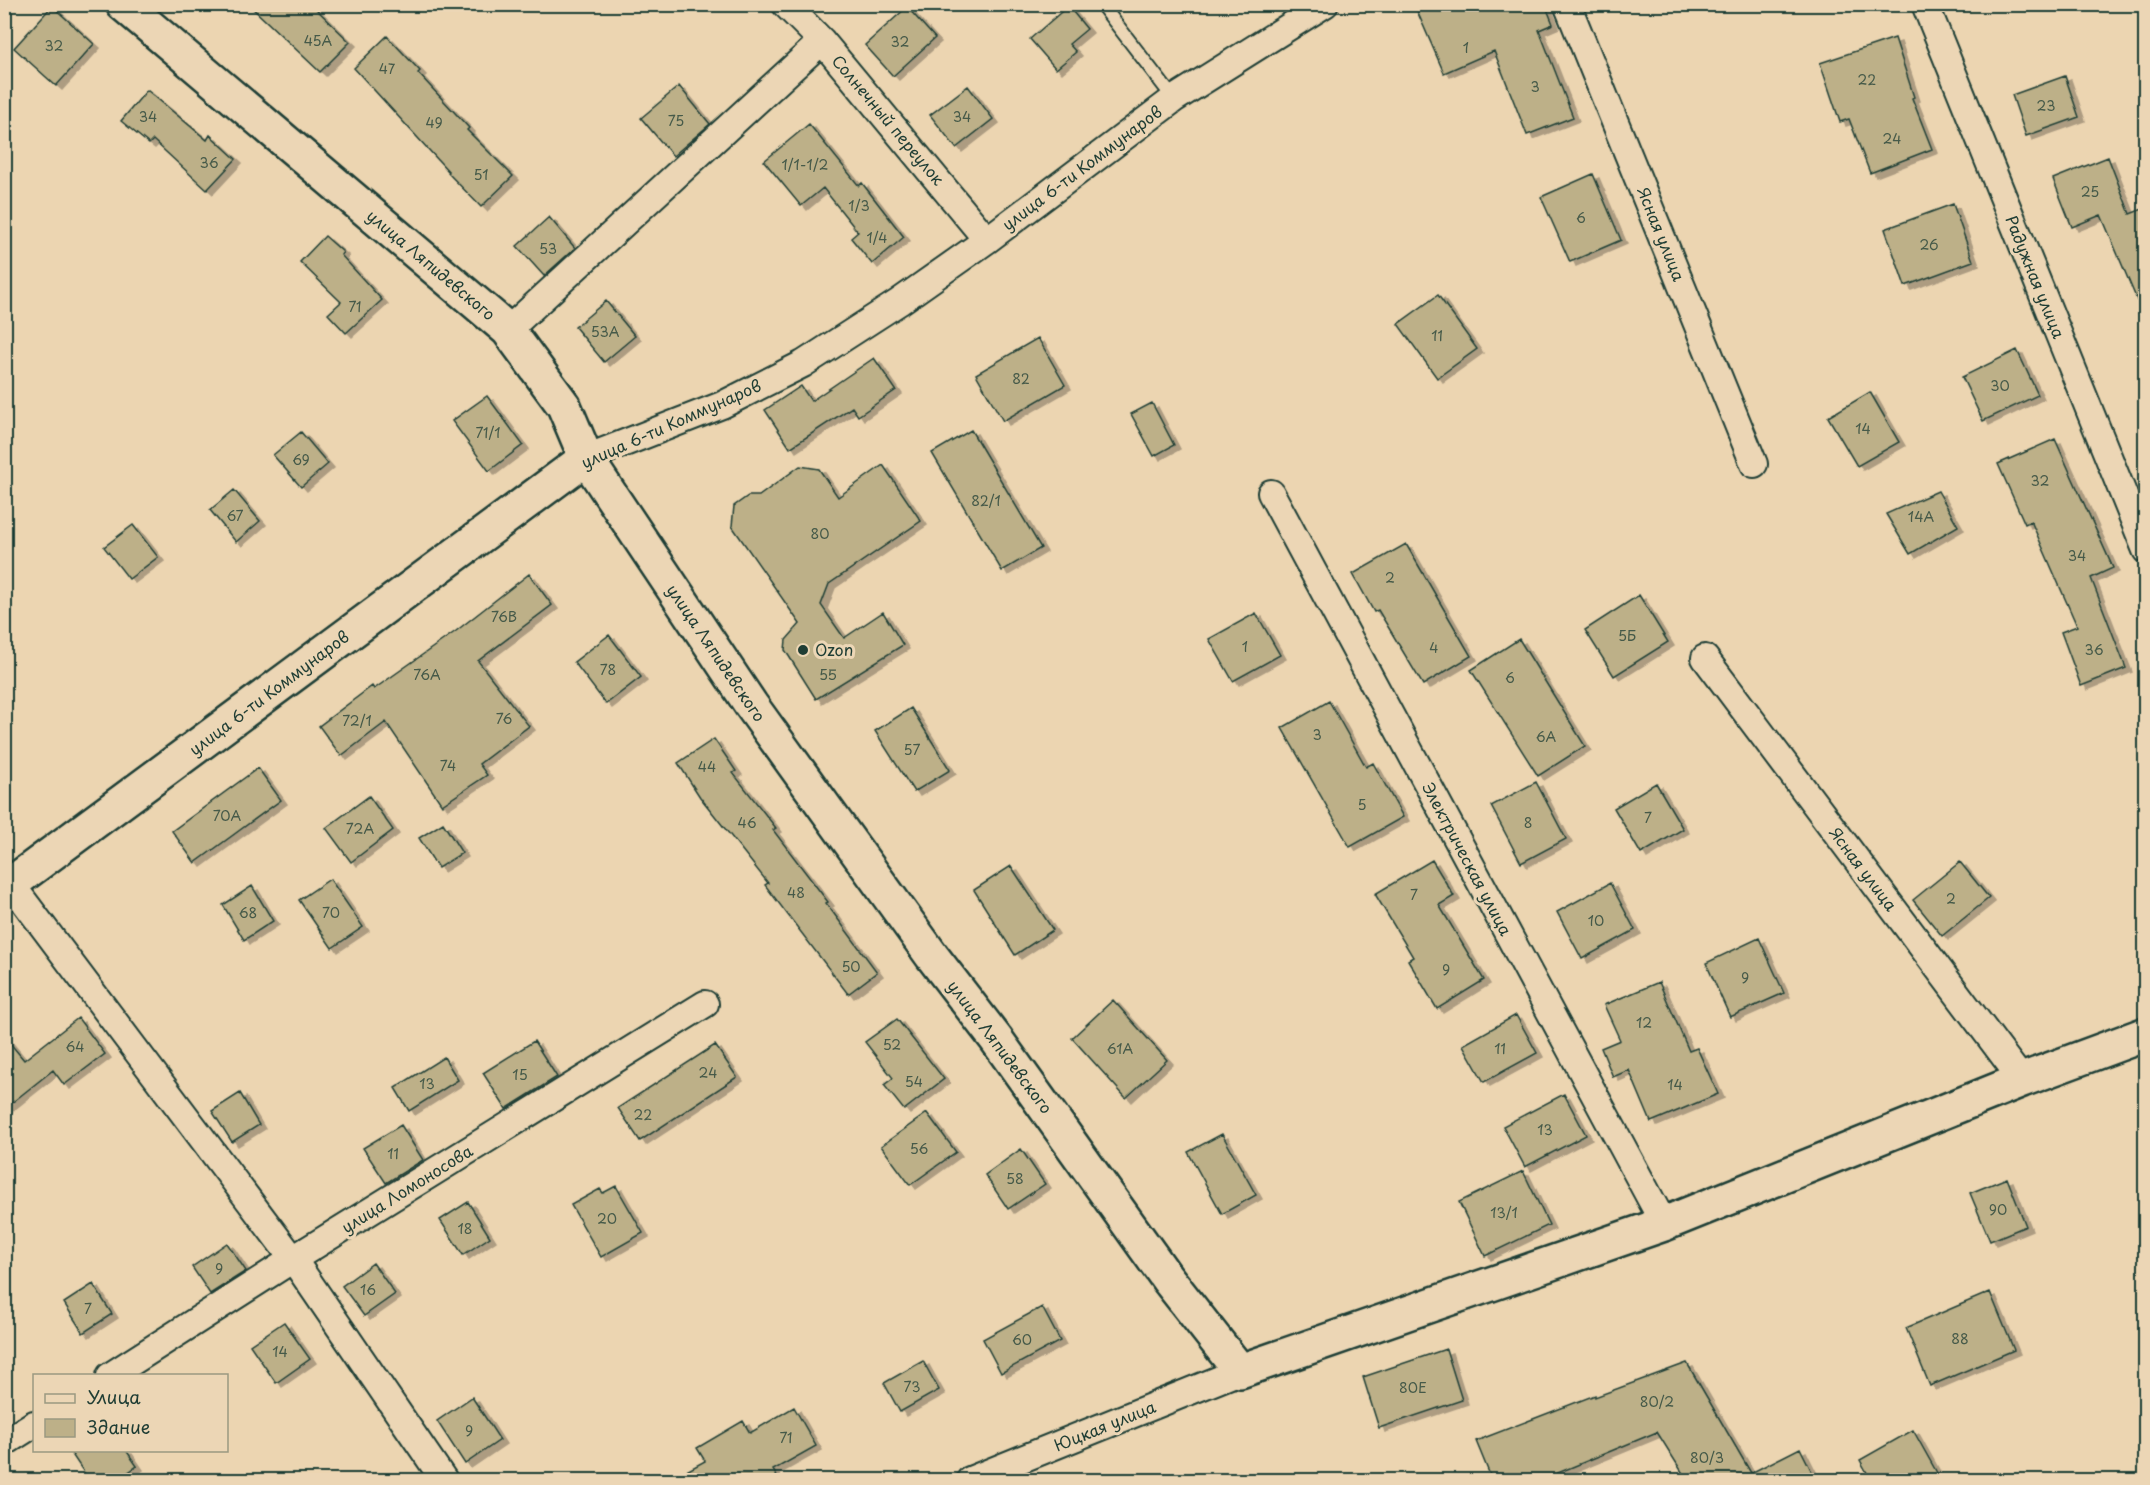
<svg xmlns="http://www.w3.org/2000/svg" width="2150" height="1485" font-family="'Playpen Sans',sans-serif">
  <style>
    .building { fill: #bdb088; stroke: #1f3d34; stroke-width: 1.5; filter: url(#shadow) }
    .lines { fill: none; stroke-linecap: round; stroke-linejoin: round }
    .lane-casing { stroke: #1f3d34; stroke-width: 16 }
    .street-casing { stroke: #1f3d34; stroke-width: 30 }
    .secondary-casing { stroke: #1f3d34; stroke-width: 38 }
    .lane { stroke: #ecd6b5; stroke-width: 12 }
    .street { stroke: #ecd6b5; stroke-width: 26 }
    .secondary { stroke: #ecd6b5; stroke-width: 33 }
    .poi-dot { fill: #1f3d34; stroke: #ecd6b5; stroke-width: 2 }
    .labels { text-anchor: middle; stroke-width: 6; stroke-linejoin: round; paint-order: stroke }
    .number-label { font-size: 14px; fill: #465a49 }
    .street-label { font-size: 16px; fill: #1f3d34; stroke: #ecd6b5 }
    .poi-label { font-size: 16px; fill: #1f3d34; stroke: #ecd6b5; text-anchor: start }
  </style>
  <defs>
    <filter id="shadow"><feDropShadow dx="6" dy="4" stdDeviation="0" flood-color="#0004"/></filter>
  </defs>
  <rect width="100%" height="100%" fill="#ecd5b1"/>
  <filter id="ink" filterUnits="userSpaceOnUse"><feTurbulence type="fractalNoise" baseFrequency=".0167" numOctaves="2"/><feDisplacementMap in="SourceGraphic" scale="12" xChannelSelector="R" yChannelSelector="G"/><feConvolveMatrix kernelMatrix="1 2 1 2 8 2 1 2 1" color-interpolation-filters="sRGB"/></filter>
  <g filter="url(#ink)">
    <path class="building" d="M248,4H311L350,42L320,72Z
      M1414,4H1545L1553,24L1539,30L1573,117L1527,135L1494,51L1444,73Z
      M52,6L94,44L56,86L14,48Z
      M1068,6L1087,29L1069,44L1076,52L1056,69L1030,39Z
      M907,7L935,38L893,76L865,45Z
      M387,36L420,71L418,73L469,128L467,130L513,176L481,207L448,173L449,172L354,68Z
      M1895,38L1914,97L1912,98L1932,149L1870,173L1849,119L1840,122L1820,63Z
      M2065,76L2079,117L2026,136L2012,95Z
      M679,86L710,124L673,156L641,118Z
      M968,86L993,119L956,148L930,115Z
      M147,90L207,140L210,135L236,159L207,190L153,140L149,144L121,121Z
      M809,124L859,186L862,183L904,237L872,264L851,238L858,232L823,188L801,206L764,161Z
      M2108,157L2130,214L2145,208V319L2101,215L2072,227L2053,179Z
      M1593,174L1621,240L1570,262L1541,197Z
      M1953,204L1973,261L1905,286L1885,229Z
      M549,217L575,248L544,276L517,246Z
      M325,236L343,252L341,255L382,300L346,333L328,314L341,302L300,262Z
      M1438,295L1477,349L1437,378L1398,324Z
      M606,301L635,336L604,362L575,327Z
      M1038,338L1065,385L1003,421L976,374Z
      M2017,350L2038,395L1983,421L1962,377Z
      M874,358L896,390L858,416L852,407L790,448L765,410L801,386L811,401Z
      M1870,392L1899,442L1857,466L1828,417Z
      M487,396L523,445L489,471L452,421Z
      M1152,403L1174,445L1154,456L1131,414Z
      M971,430L1041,548L1002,571L932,453Z
      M301,432L328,464L301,487L273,455Z
      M2055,439L2113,568L2091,578L2126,668L2081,686L2061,632L2077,626L2031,521L2025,524L1998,464Z
      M883,465L921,521L829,584L821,605L844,638L883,612L903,645L816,699L785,650L786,640L800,624L732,526L734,506L748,496H759L800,466L819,469L838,497Z
      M234,490L260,521L236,542L210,510Z
      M1938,491L1958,526L1910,554L1886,514Z
      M133,525L158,557L129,579L104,547Z
      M1406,544L1471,656L1423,685L1378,610L1374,612L1353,574Z
      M529,574L552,605L478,661L529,726L479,764L487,775L442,805L386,722L341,756L319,726L372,686L374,689L456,631Z
      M1639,595L1668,642L1614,676L1585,630Z
      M1256,613L1280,655L1233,681L1209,639Z
      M609,635L641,677L606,704L574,662Z
      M1519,639L1585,746L1538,776L1471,670Z
      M1329,701L1366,767L1373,763L1403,817L1350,847L1282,728Z
      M911,708L950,770L914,792L875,731Z
      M714,739L736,771L733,773L776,828L773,830L828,902L826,903L877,972L848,994L765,885L768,883L700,797L678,763Z
      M258,768L281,800L195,863L172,831Z
      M1536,782L1566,839L1521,863L1491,806Z
      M1656,783L1683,829L1641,854L1614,808Z
      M369,796L393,830L351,862L326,828Z
      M443,823L462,853L438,868L419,838Z
      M1432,860L1454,896L1439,905L1484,980L1437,1009L1408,960L1413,957L1375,894Z
      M1960,862L1989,898L1942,936L1913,900Z
      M1011,866L1053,930L1015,955L974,890Z
      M330,879L363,927L332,948L299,900Z
      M1610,883L1635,930L1582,959L1557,912Z
      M252,886L273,921L244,940L223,905Z
      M1759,938L1784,993L1730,1017L1706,963Z
      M1659,982L1689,1051L1697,1048L1718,1094L1651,1122L1629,1070L1613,1077L1601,1048L1620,1040L1604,1005Z
      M1113,1000L1167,1060L1126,1098L1072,1038Z
      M1516,1015L1537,1053L1484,1082L1463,1045Z
      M78,1018L105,1054L64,1085L53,1070L4,1109V1036L24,1060Z
      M897,1019L944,1079L904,1110L884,1085L893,1078L865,1042Z
      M534,1041L557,1077L506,1109L483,1073Z
      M715,1045L737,1077L640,1141L618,1108Z
      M444,1057L458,1080L409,1111L395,1088Z
      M240,1093L259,1125L232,1142L212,1111Z
      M1564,1094L1586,1135L1525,1167L1503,1126Z
      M927,1113L956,1152L910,1185L881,1146Z
      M401,1125L423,1160L386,1183L363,1148Z
      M1222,1134L1256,1195L1222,1214L1188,1152Z
      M1021,1149L1045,1184L1008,1209L985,1175Z
      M1523,1171L1549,1225L1485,1256L1459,1202Z
      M2007,1178L2026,1226L1990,1241L1970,1193Z
      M616,1186L643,1233L601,1257L571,1205L600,1189L603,1193Z
      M468,1202L490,1237L463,1255L440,1220Z
      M227,1243L246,1271L210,1294L192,1267Z
      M373,1263L395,1294L364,1316L342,1286Z
      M93,1284L112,1314L83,1333L64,1303Z
      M1990,1292L2014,1350L1930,1386L1906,1328Z
      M1042,1307L1060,1341L1001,1373L983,1339Z
      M284,1322L310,1359L276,1383L250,1345Z
      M1446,1349L1462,1400L1379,1428L1363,1377Z
      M923,1361L939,1390L900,1412L884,1383Z
      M1687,1363L1751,1473L1800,1448L1816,1480H1687L1657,1432L1541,1480H1492L1476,1441L1595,1395V1397Z
      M472,1397L500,1440L465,1464L437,1421Z
      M794,1407L816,1446L773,1470L779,1480H670L705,1461L697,1448L743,1421L750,1433Z
      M1913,1430L1941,1480H1871L1860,1460Z
      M69,1450H126L137,1466L117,1480H89Z"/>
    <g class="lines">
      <defs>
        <path id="lane" d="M1101,4L1174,99"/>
        <path id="street" d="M785,4L822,41L987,240
          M1567,4L1754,464
          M1925,4L2146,550
          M508,330L822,41
          M586,458L722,405L803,364L899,302L987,240L1174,99L1325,4
          M1271,493L1664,1224
          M1705,658L2022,1080
          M11,884L293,1259L444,1480
          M110,1376L293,1259L705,1004
          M4,1443L34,1424
          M970,1480L1240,1371"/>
        <path id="secondary" d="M123,4L508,330L564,406L586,458L751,705L932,956L996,1039L1167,1278L1240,1371L1664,1224L2022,1080L2146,1034
          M4,889L586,458"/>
      </defs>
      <use href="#lane" class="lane-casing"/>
      <use href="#street" class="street-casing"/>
      <use href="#secondary" class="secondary-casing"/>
      <use href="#lane" class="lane"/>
      <use href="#street" class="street"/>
      <use href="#secondary" class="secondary"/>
    </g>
  </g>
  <circle class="poi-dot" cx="803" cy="650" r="6"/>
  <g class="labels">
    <g class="number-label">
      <text x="318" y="46">45А</text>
      <text x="900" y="47">32</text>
      <text x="54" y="51">32</text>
      <text x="1466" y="53">1</text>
      <text x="387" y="74">47</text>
      <text x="1867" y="85">22</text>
      <text x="1535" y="92">3</text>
      <text x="2046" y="111">23</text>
      <text x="148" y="122">34</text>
      <text x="962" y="122">34</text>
      <text x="676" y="126">75</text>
      <text x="434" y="128">49</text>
      <text x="1892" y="144">24</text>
      <text x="209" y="168">36</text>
      <text x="805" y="170">1/1-1/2</text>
      <text x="481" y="180">51</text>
      <text x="2090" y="197">25</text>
      <text x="859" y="211">1/3</text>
      <text x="1581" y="223">6</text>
      <text x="877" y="243">1/4</text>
      <text x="1929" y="250">26</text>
      <text x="548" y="254">53</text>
      <text x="355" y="312">71</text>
      <text x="605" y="337">53А</text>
      <text x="1437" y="341">11</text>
      <text x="1021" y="384">82</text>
      <text x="2000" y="391">30</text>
      <text x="1863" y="434">14</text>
      <text x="488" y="438">71/1</text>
      <text x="301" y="465">69</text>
      <text x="2040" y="486">32</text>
      <text x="986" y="506">82/1</text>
      <text x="235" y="521">67</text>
      <text x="1921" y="522">14А</text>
      <text x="820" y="539">80</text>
      <text x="2077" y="561">34</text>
      <text x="1390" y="583">2</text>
      <text x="504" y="622">76В</text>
      <text x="1627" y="641">5Б</text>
      <text x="1245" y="652">1</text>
      <text x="1434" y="653">4</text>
      <text x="2094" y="655">36</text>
      <text x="608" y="675">78</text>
      <text x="427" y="680">76А</text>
      <text x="828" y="680">55</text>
      <text x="1510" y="683">6</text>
      <text x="504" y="724">76</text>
      <text x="357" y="726">72/1</text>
      <text x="1317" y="740">3</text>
      <text x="1546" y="742">6А</text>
      <text x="912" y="755">57</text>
      <text x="448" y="771">74</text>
      <text x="707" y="772">44</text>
      <text x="1362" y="810">5</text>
      <text x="227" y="821">70А</text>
      <text x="1648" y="823">7</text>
      <text x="747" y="828">46</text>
      <text x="1528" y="828">8</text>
      <text x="360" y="834">72А</text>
      <text x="796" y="898">48</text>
      <text x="1414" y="900">7</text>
      <text x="1951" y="904">2</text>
      <text x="248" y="918">68</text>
      <text x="331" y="918">70</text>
      <text x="1596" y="926">10</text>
      <text x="851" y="972">50</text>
      <text x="1446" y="975">9</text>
      <text x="1745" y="983">9</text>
      <text x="1644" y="1028">12</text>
      <text x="892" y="1050">52</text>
      <text x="75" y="1052">64</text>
      <text x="1120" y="1054">61А</text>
      <text x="1500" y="1054">11</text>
      <text x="708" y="1078">24</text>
      <text x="520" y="1080">15</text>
      <text x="914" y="1087">54</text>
      <text x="427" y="1089">13</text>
      <text x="1675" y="1090">14</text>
      <text x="643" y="1120">22</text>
      <text x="1545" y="1135">13</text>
      <text x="919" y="1154">56</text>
      <text x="393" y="1159">11</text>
      <text x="1015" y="1184">58</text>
      <text x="1998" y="1215">90</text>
      <text x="1504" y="1218">13/1</text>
      <text x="607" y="1224">20</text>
      <text x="465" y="1234">18</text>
      <text x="219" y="1274">9</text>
      <text x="368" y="1295">16</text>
      <text x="88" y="1314">7</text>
      <text x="1960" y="1344">88</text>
      <text x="1022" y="1345">60</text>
      <text x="280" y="1357">14</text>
      <text x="912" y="1392">73</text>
      <text x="1413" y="1393">80Е</text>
      <text x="1657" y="1407">80/2</text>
      <text x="469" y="1436">9</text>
      <text x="786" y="1443">71</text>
      <text x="1707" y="1463">80/3</text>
    </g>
    <g class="street-label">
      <text transform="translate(888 120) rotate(50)" y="6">Солнечный переулок</text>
      <text transform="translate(1082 168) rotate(-37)" y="6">улица 6-ти Коммунаров</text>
      <text transform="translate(1661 234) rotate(68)" y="6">Ясная улица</text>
      <text transform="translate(431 265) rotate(40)" y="6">улица Ляпидевского</text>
      <text transform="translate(2035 277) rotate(68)" y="6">Радужная улица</text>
      <text transform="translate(671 424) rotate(-24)" y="6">улица 6-ти Коммунаров</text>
      <text transform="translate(716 653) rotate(56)" y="6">улица Ляпидевского</text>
      <text transform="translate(269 693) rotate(-37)" y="6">улица 6-ти Коммунаров</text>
      <text transform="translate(1467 859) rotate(62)" y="6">Электрическая улица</text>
      <text transform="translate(1863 869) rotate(53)" y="6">Ясная улица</text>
      <text transform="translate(1000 1047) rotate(53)" y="6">улица Ляпидевского</text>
      <text transform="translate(407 1189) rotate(-32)" y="6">улица Ломоносова</text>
      <text transform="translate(1105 1426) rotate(-22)" y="6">Юцкая улица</text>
    </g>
    <g class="poi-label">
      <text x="815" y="656">Ozon</text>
    </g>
  </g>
  <rect width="2150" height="1485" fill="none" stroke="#ecd6b5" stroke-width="24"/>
  <rect x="12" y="12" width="2126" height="1461" fill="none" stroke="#1f3d34" stroke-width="2" filter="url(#ink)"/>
  <rect x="33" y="1374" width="195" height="78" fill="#ecd6b5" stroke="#9a9981" stroke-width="1.5"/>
  <rect x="45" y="1394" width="30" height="9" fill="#ecd6b5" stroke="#9a9981" stroke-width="1.5"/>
  <text x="87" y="1404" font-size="18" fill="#1f3d34">Улица</text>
  <rect x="45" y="1419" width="30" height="18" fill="#bdb088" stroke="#9a9981" stroke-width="1.5"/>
  <text x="87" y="1434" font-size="18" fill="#1f3d34">Здание</text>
</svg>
